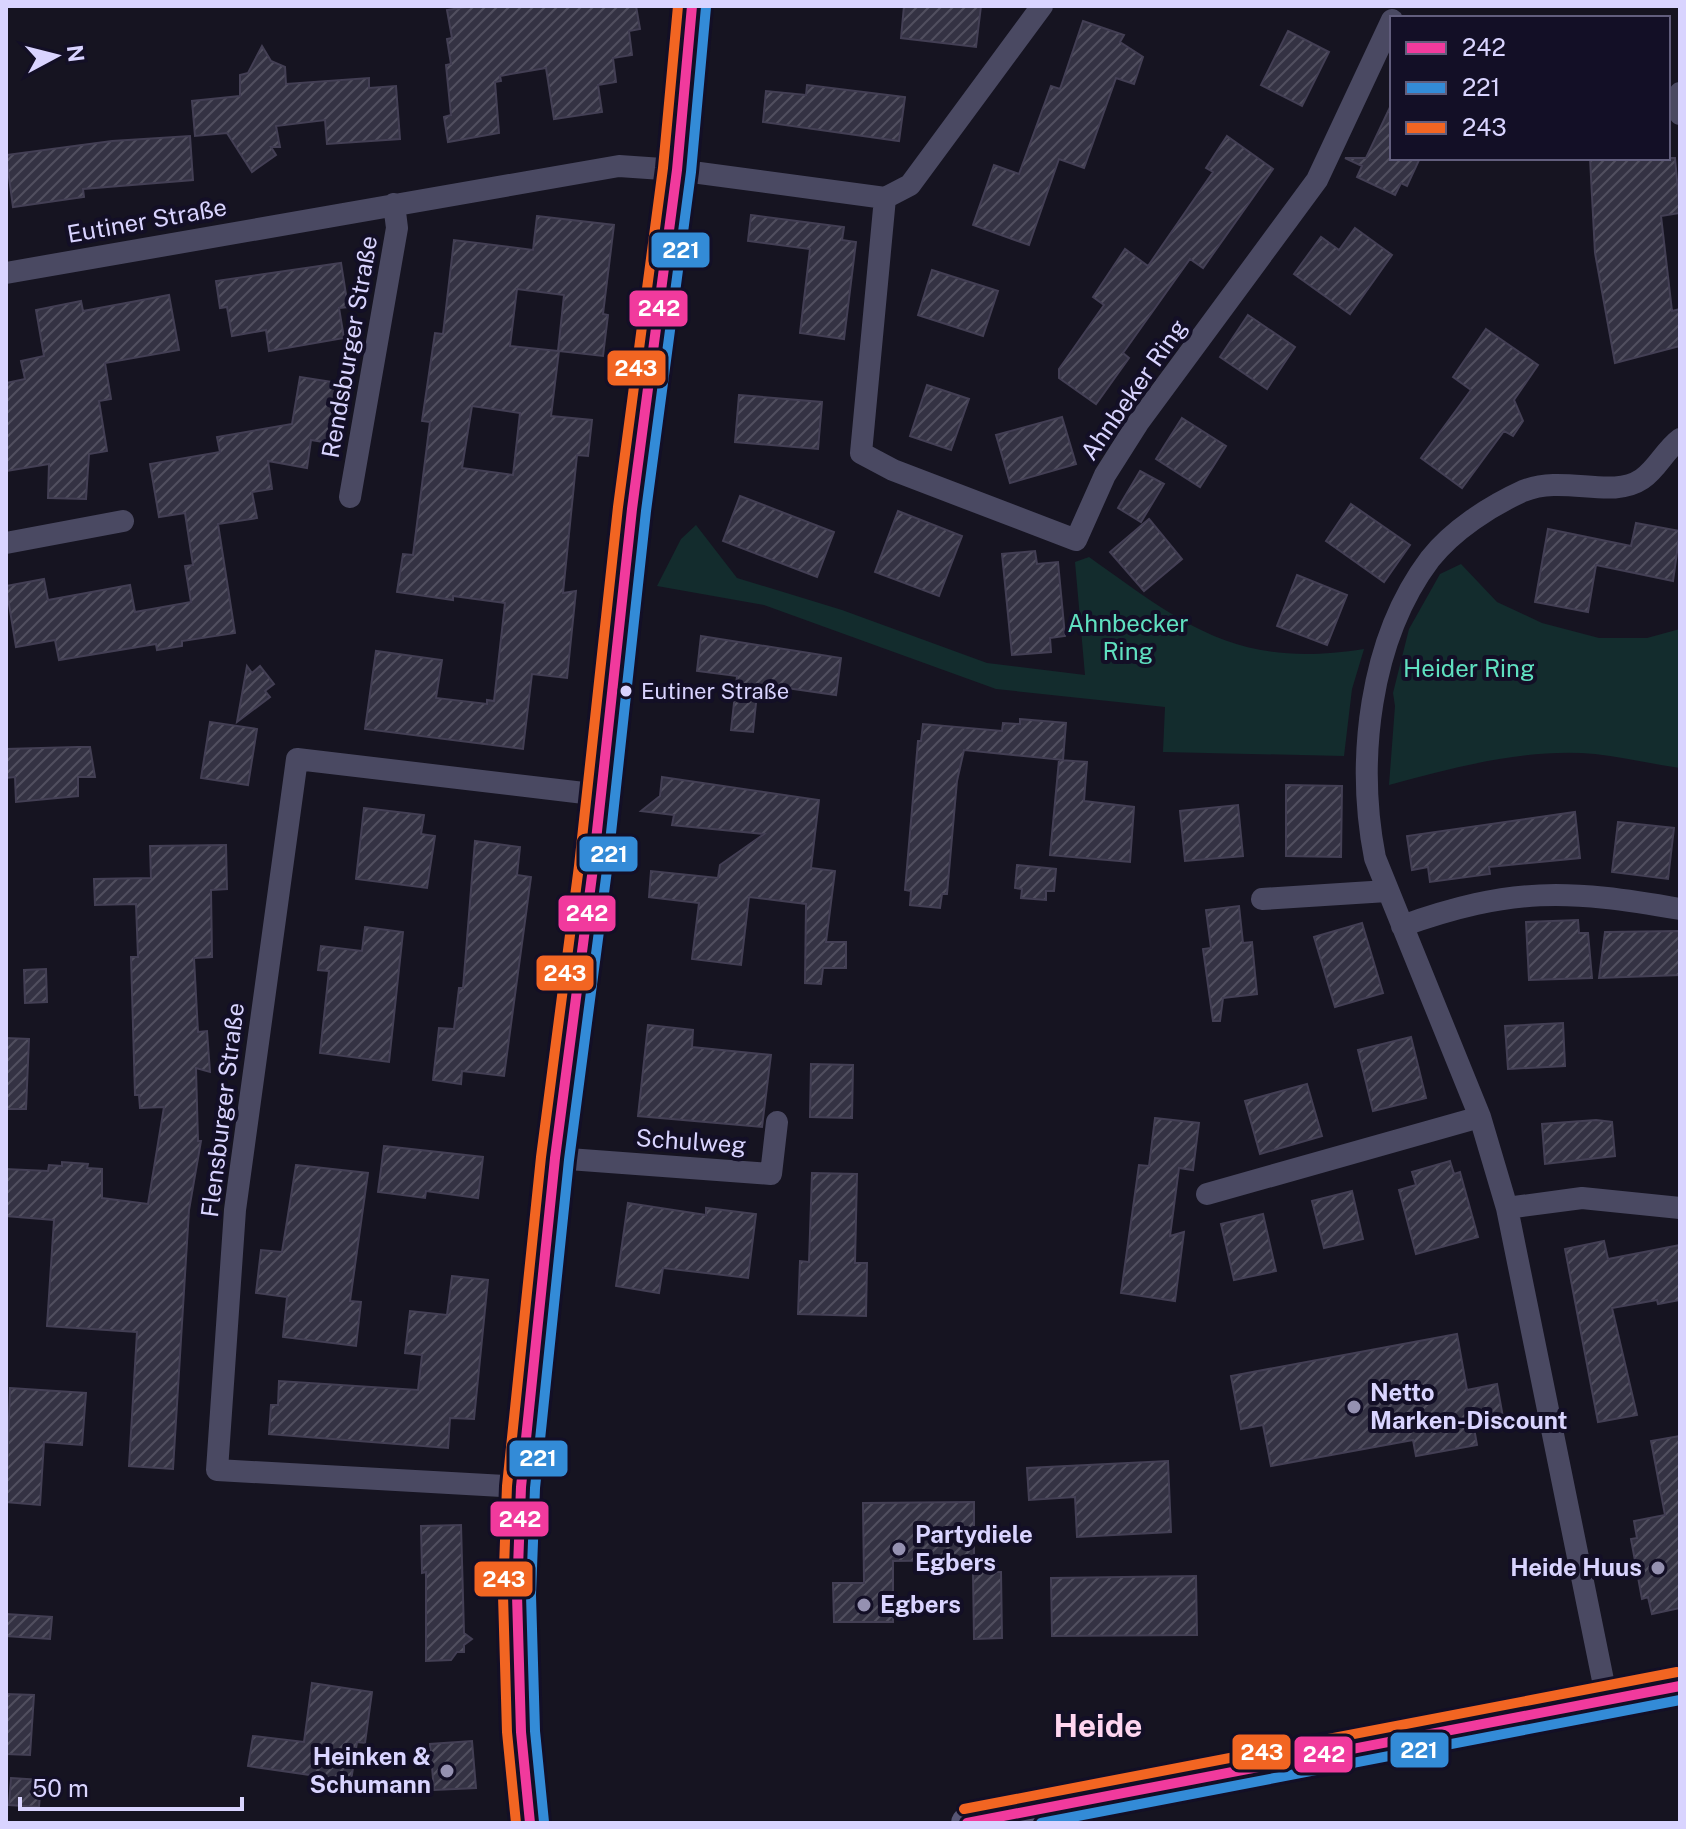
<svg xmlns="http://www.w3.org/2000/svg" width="1686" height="1829" font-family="'Public Sans',sans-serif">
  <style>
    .green { fill: #132c2d }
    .building { fill: url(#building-hatch); stroke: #433f54; stroke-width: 2; fill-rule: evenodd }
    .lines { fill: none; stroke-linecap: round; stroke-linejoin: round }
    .street { stroke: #4a4962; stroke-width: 22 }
    .secondary { stroke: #575674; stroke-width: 32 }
    .bus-1-casing { stroke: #130f26; stroke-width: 16 }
    .bus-2-casing { stroke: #130f26; stroke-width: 16 }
    .bus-3-casing { stroke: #130f26; stroke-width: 16 }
    .bus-1 { stroke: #f13a9d; stroke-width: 10 }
    .bus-2 { stroke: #338bd7; stroke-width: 10 }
    .bus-3 { stroke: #f26522; stroke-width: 10 }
    .bus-dot { fill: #d9d4ff; stroke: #130f26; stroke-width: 3 }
    .poi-dot { fill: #9591b1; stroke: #130f26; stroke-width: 3 }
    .labels { text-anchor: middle; stroke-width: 8; stroke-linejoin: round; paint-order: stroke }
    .bus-label { font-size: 22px; fill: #d9d4ff; stroke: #130f26; text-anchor: start }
    .street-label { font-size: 24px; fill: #d9d4ff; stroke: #130f26 }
    .park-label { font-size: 24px; fill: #5fe0c0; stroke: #130f26 }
    .poi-label { font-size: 24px; font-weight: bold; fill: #d9d4ff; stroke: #130f26; text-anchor: start }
    .district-label { font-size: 32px; font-weight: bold; fill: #ffd6f0; stroke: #130f26 }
    .line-badge { stroke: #130f26; stroke-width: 3 }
    .badge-label { font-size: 22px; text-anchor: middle; font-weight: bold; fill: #fff }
  </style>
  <defs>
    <pattern id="building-hatch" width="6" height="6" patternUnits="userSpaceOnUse" patternTransform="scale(2)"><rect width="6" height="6" fill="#343243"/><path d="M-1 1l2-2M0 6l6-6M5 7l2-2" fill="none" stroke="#514f5f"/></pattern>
  </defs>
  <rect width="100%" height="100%" fill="#161421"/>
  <path class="green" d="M696,525L737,578L842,610L987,663L1085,675L1075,562L1089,557C1187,627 1238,669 1364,649L1352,689L1344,756L1163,752L1165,707L996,689L764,605L657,586L681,539Z
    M1461,564L1497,602L1542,623L1599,638H1647L1680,629V768C1652,764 1623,757 1595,754C1526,748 1455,767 1389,785L1395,706L1393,693L1409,629L1440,574Z"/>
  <path class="building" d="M473,6H636L640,29L629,31L632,55L613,58L616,82L598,85L602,112L554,119L546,68L500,76L501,81L495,82L499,133L448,142L444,117L451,115L446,65L451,64L447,39L452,38L447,10Z
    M904,6H981L976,47L901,38Z
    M1083,21L1124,35L1120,42L1143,57L1134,84L1116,78L1084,168L1059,159L1029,245L973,225L994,165L1019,174L1051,86L1060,89Z
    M1288,31L1329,52L1302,106L1261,85Z
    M262,46L271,61L285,67L286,84L369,78V88L396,86L400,139L327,144L325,120L276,126L280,147H271L276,155L252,172L227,133L195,136L192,101L240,96V75L248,73Z
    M807,85L905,97L899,141L763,122L766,91L806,95Z
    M1392,103V158H1420L1407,186L1401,183L1395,195L1357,177L1362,166L1345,158H1366Z
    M190,136L193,180L83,189L84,197L13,207L6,155L112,141Z
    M1227,136L1273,169L1203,268L1190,259L1123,353L1129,358L1096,404L1059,378V369L1104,305L1093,297L1125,249L1148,266L1213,172L1206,168Z
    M1590,158H1675L1680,213L1661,216L1672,311L1680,309V346L1615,363L1595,253Z
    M751,215L844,227L842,240L856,242L844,339L800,333L810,249L748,241Z
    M537,216L614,225L603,314L608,315L603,356L559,351L551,416L592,420L588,456L577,455L563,593L576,591L567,678L532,674L523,749L365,729L376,651L442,660L436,698L487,704V700L494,701L505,603L453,596V600L397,592L403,554L413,555L430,422L422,421L435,333L443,334L454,240L533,250ZM517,289L564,295L558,351L510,346ZM472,406L520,413L513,475L462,468Z
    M1355,228L1392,255L1350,314L1294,274L1321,237L1339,250Z
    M341,263L348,307L339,308L344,338L269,351L266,330L232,336L227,307L220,308L216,281Z
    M932,270L998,291L983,336L918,315Z
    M169,295L179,350L105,363L111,399L99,401L107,451L89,454L86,499L48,498L49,464L6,471V383L25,379L21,361L44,356L36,310L81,301L83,311Z
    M1248,315L1295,347L1267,389L1220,357Z
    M1486,329L1538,365L1514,400L1523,421L1513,436L1504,431L1462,488L1421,458L1471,390L1453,377Z
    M300,377L339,383L330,443L311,440L307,468L268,461L272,489L252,492L257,518L218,524L235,633L182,641V646L157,650L156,644L59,660L55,640L16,647L6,586L44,579L48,600L130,585L135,612L191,602L185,566L193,565L185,513L159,517L150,464L220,452L217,437L292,424Z
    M927,385L969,399L951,450L910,436Z
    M739,395L822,402L818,449L735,442Z
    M1062,417L1076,464L1010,483L996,435Z
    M1182,418L1226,446L1200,487L1156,459Z
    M1140,471L1164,484L1141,522L1118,508Z
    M740,496L834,532L817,577L723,541Z
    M1351,504L1410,545L1384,582L1326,541Z
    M898,511L962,536L939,596L875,572Z
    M1149,519L1182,559L1144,591L1110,552Z
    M1636,523L1680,531L1673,581L1596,565L1588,612L1535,602L1548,529L1631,546Z
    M1035,551L1037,564L1058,562L1065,636L1050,638L1051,652L1012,655L1002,554Z
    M1297,575L1347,595L1327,645L1277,626Z
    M701,636L841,658L836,695L758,684L753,732L731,730L737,676L697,671Z
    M247,666L252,673L260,666L274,684L265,691L270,697L237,722Z
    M1020,719L1066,723L1063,760L964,750L957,781L947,894H942L940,908L910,905L911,891L905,890L918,741H921L923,724L1002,731L1003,723L1020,724Z
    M210,722L257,729L248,785L201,778Z
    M77,747H90L95,777H78V796L16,802L15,777L6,778V749Z
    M1059,760L1087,762L1084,801L1134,807L1130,862L1050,855Z
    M662,777L819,800L811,868L835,871L826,942H846V968H823L821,984L805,983L806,904L749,897L741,965L692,959L699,903L649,897L651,871L718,878L720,865L764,834L672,825L674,815L641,811L660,796Z
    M1286,785L1342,786L1341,857L1286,856Z
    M1238,805L1243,856L1185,861L1180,811Z
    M364,808L424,815L421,834L435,836L427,888L356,879Z
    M1575,812L1580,858L1489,867L1490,874L1430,882L1428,867L1412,870L1407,836Z
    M1618,822L1674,828L1668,879L1612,872Z
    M475,841L520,847L517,875L531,877L504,1076L462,1071L461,1084L433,1080L439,1028L454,1029L459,988H463Z
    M226,845L227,889L211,890L212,957L194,958L198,1032L207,1031L210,1072L196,1068L198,1141H201L189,1210L173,1469L129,1466L137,1332L47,1326L54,1220L6,1216V1169L48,1171L49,1165L62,1166V1162L88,1164L87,1168L102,1169V1198L148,1204L164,1107L140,1108L139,1095H135L131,957H138L136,904L95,905L94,879L151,878L150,846Z
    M1017,865L1056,869L1054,891H1046V900L1021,898L1022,889L1015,888Z
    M1239,906L1243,943L1252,942L1257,994L1223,998L1220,1021H1213L1203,949L1211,948L1206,910Z
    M1578,920L1579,933H1588L1592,978L1529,980L1526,922Z
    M1362,923L1383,993L1335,1007L1314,937Z
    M365,927L403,932L389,1062L320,1053L329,971L318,970L321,946L362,951Z
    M1680,931V975L1599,978L1605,932Z
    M46,969L47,1002L25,1003L24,970Z
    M1563,1023L1565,1066L1508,1069L1505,1026Z
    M648,1025L693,1030L692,1047L771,1055L762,1127L638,1116Z
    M1411,1037L1426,1098L1373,1111L1358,1050Z
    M6,1038L29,1039L26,1109H6Z
    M811,1064L853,1065L852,1118L810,1117Z
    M1307,1084L1322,1136L1260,1154L1245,1101Z
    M1155,1118L1199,1123L1193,1170L1179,1168L1170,1236L1184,1232L1175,1301L1121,1293L1139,1165L1149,1166Z
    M1596,1120L1612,1122L1615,1156L1545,1164L1542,1124Z
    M384,1146L483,1157L478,1198L426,1191L425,1198L378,1192Z
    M1450,1161L1454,1174L1460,1172L1478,1237L1416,1254L1399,1190L1416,1185L1412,1172Z
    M296,1165L368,1173L350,1301L361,1302L356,1346L283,1337L287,1297L256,1293L261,1250L282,1252Z
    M812,1173L857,1174L855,1263H867L866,1316L798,1314L800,1261L809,1262Z
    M1352,1191L1363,1239L1324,1248L1312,1201Z
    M628,1203L706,1215V1208L756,1214L748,1278L663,1268L659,1293L616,1286Z
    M1263,1214L1276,1271L1234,1280L1221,1224Z
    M1604,1241L1608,1259L1680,1245V1300L1658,1304L1657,1300L1612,1308L1637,1415L1598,1422L1565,1249Z
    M452,1276L488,1280L474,1419L450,1418L448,1448L269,1434L271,1405H278L279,1381L418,1390L422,1355L405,1353L410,1311L447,1315Z
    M1457,1334L1467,1390L1497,1384L1504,1423L1474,1428L1477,1445L1416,1456L1413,1440L1271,1466L1263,1425L1241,1429L1231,1376Z
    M10,1388L86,1393L82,1445L44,1442L40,1505L6,1502Z
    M1680,1436V1608L1652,1614L1648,1597L1642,1599L1631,1539L1637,1538L1634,1521L1665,1515L1651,1441Z
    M1168,1461L1171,1532L1077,1537L1075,1497L1029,1500L1027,1468Z
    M974,1502V1560L893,1561V1622H834L833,1583H864L863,1503Z
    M461,1525L464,1633L472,1639L464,1645V1652H457L451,1660L426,1661V1572L422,1573L421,1526Z
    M973,1572H1001L1002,1638L974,1639Z
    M1196,1576L1197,1635L1052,1636L1051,1578Z
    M6,1614L52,1617L50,1639L6,1636Z
    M312,1683L372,1692L365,1743L357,1742L351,1781L248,1766L253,1736L304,1742Z
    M6,1694L34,1695L30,1755L6,1754Z
    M472,1741L476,1788L434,1790L430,1744Z
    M11,1778L41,1780L39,1807L9,1805Z"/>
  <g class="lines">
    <path class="street" d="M1680,93V114
      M885,198L861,453L893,470L1076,540L1105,475L1138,423L1317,180L1392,20
      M6,273L619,166L677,170L885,198L910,185L1042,6
      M350,497L397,228L394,204
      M6,543L123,521
      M1262,899L1387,891
      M1402,926C1512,887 1567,889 1680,909
      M555,1158L771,1174L777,1122
      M1207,1194L1480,1117
      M1507,1208L1582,1198L1680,1208
      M521,1487L217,1470L235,1210L297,759L601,795
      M1607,1700L1507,1208L1480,1117L1375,858C1356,761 1369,640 1430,559C1453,530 1490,506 1523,491C1564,474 1611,500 1642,479C1657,469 1665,450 1680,439
      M530,1823L521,1732L517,1595L521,1487L555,1158L593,868L632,509L677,170L692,6"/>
    <path class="secondary" d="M967,1823L1680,1686"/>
    <defs>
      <path id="bus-1" d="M530,1823L521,1732L517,1595L521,1487L555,1158L593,868L632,509L677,170L692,6
        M967,1823L1680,1686"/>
      <path id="bus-2" d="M544,1822L535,1731L531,1595L535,1488L569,1160L607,870L646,511L691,172L706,7
        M1041,1823L1680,1700"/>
      <path id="bus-3" d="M964,1809L1677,1672
        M516,1823L507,1732L503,1595L507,1486L541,1157L579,866L618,507L663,168L678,6"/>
    </defs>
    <use href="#bus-1" class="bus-1-casing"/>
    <use href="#bus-2" class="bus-2-casing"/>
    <use href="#bus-3" class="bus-3-casing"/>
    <use href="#bus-1" class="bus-1"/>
    <use href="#bus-2" class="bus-2"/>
    <use href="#bus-3" class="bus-3"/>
  </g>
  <circle class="bus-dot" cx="626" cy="691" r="7"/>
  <g class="poi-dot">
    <circle cx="1354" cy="1407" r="8"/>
    <circle cx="899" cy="1549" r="8"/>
    <circle cx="1658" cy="1568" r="8"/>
    <circle cx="864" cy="1605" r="8"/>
    <circle cx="447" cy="1771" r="8"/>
  </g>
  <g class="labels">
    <g class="bus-label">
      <text x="641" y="699">Eutiner Straße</text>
    </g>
    <g class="street-label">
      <text transform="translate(147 221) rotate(-10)" y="8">Eutiner Straße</text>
      <text transform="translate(350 347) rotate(-80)" y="8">Rendsburger Straße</text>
      <text transform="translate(1134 390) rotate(-55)" y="8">Ahnbeker Ring</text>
      <text transform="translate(223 1110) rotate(-83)" y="8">Flensburger Straße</text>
      <text transform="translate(691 1142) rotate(4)" y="8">Schulweg</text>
    </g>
    <g class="park-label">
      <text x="1128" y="632">Ahnbecker<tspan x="1128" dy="28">Ring</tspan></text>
      <text x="1469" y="677">Heider Ring</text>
    </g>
    <g class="poi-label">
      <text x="1370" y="1401">Netto<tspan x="1370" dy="28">Marken-Discount</tspan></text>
      <text x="915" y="1543">Partydiele<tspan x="915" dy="28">Egbers</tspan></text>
      <text x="1642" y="1576" text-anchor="end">Heide Huus</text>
      <text x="880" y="1613">Egbers</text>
      <text x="431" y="1765" text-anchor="end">Heinken &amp;<tspan x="431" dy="28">Schumann</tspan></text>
    </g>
    <g class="district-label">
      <text x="1098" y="1737">Heide</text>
    </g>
  </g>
  <g class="line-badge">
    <rect x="650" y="231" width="61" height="38" rx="8" fill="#338bd7"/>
    <rect x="628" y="289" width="61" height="39" rx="8" fill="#f13a9d"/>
    <rect x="606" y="349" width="61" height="38" rx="8" fill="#f26522"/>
    <rect x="578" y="835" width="61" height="38" rx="8" fill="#338bd7"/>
    <rect x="557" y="894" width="60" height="39" rx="8" fill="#f13a9d"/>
    <rect x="535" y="954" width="60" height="38" rx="8" fill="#f26522"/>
    <rect x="508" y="1439" width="61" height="39" rx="8" fill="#338bd7"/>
    <rect x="489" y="1500" width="61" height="38" rx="8" fill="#f13a9d"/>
    <rect x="473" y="1560" width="61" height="38" rx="8" fill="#f26522"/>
    <rect x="1389" y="1731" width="61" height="38" rx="8" fill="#338bd7"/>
    <rect x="1231" y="1733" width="61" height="38" rx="8" fill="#f26522"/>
    <rect x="1293" y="1735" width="61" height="39" rx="8" fill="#f13a9d"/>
  </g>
  <g class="badge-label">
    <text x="681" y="258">221</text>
    <text x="659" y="316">242</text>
    <text x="636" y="376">243</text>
    <text x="609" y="862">221</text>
    <text x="587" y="921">242</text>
    <text x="565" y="981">243</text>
    <text x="538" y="1466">221</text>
    <text x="520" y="1527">242</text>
    <text x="504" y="1587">243</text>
    <text x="1419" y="1758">221</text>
    <text x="1262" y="1760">243</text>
    <text x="1324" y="1762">242</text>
  </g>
  <rect width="1686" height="1829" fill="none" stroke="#d9d4ff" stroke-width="16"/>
  <rect x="1390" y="16" width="280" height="144" fill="#130f26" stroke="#625e7d" stroke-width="2"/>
  <rect x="1406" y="42" width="40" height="12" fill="#f13a9d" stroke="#625e7d" stroke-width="2"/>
  <text x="1462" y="56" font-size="24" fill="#d9d4ff">242</text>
  <rect x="1406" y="82" width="40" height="12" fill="#338bd7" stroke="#625e7d" stroke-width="2"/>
  <text x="1462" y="96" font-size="24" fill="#d9d4ff">221</text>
  <rect x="1406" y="122" width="40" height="12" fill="#f26522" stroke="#625e7d" stroke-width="2"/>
  <text x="1462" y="136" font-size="24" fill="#d9d4ff">243</text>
  <g transform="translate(56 56) rotate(83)" stroke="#130f26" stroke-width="6" paint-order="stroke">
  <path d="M0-6L14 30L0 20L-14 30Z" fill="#d9d4ff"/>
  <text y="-12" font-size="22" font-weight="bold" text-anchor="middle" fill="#d9d4ff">N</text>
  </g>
  <path d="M20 1797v12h222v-12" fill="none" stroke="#d9d4ff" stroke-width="4"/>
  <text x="32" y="1797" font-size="24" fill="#d9d4ff" stroke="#130f26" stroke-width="6" paint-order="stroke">50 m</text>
</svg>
